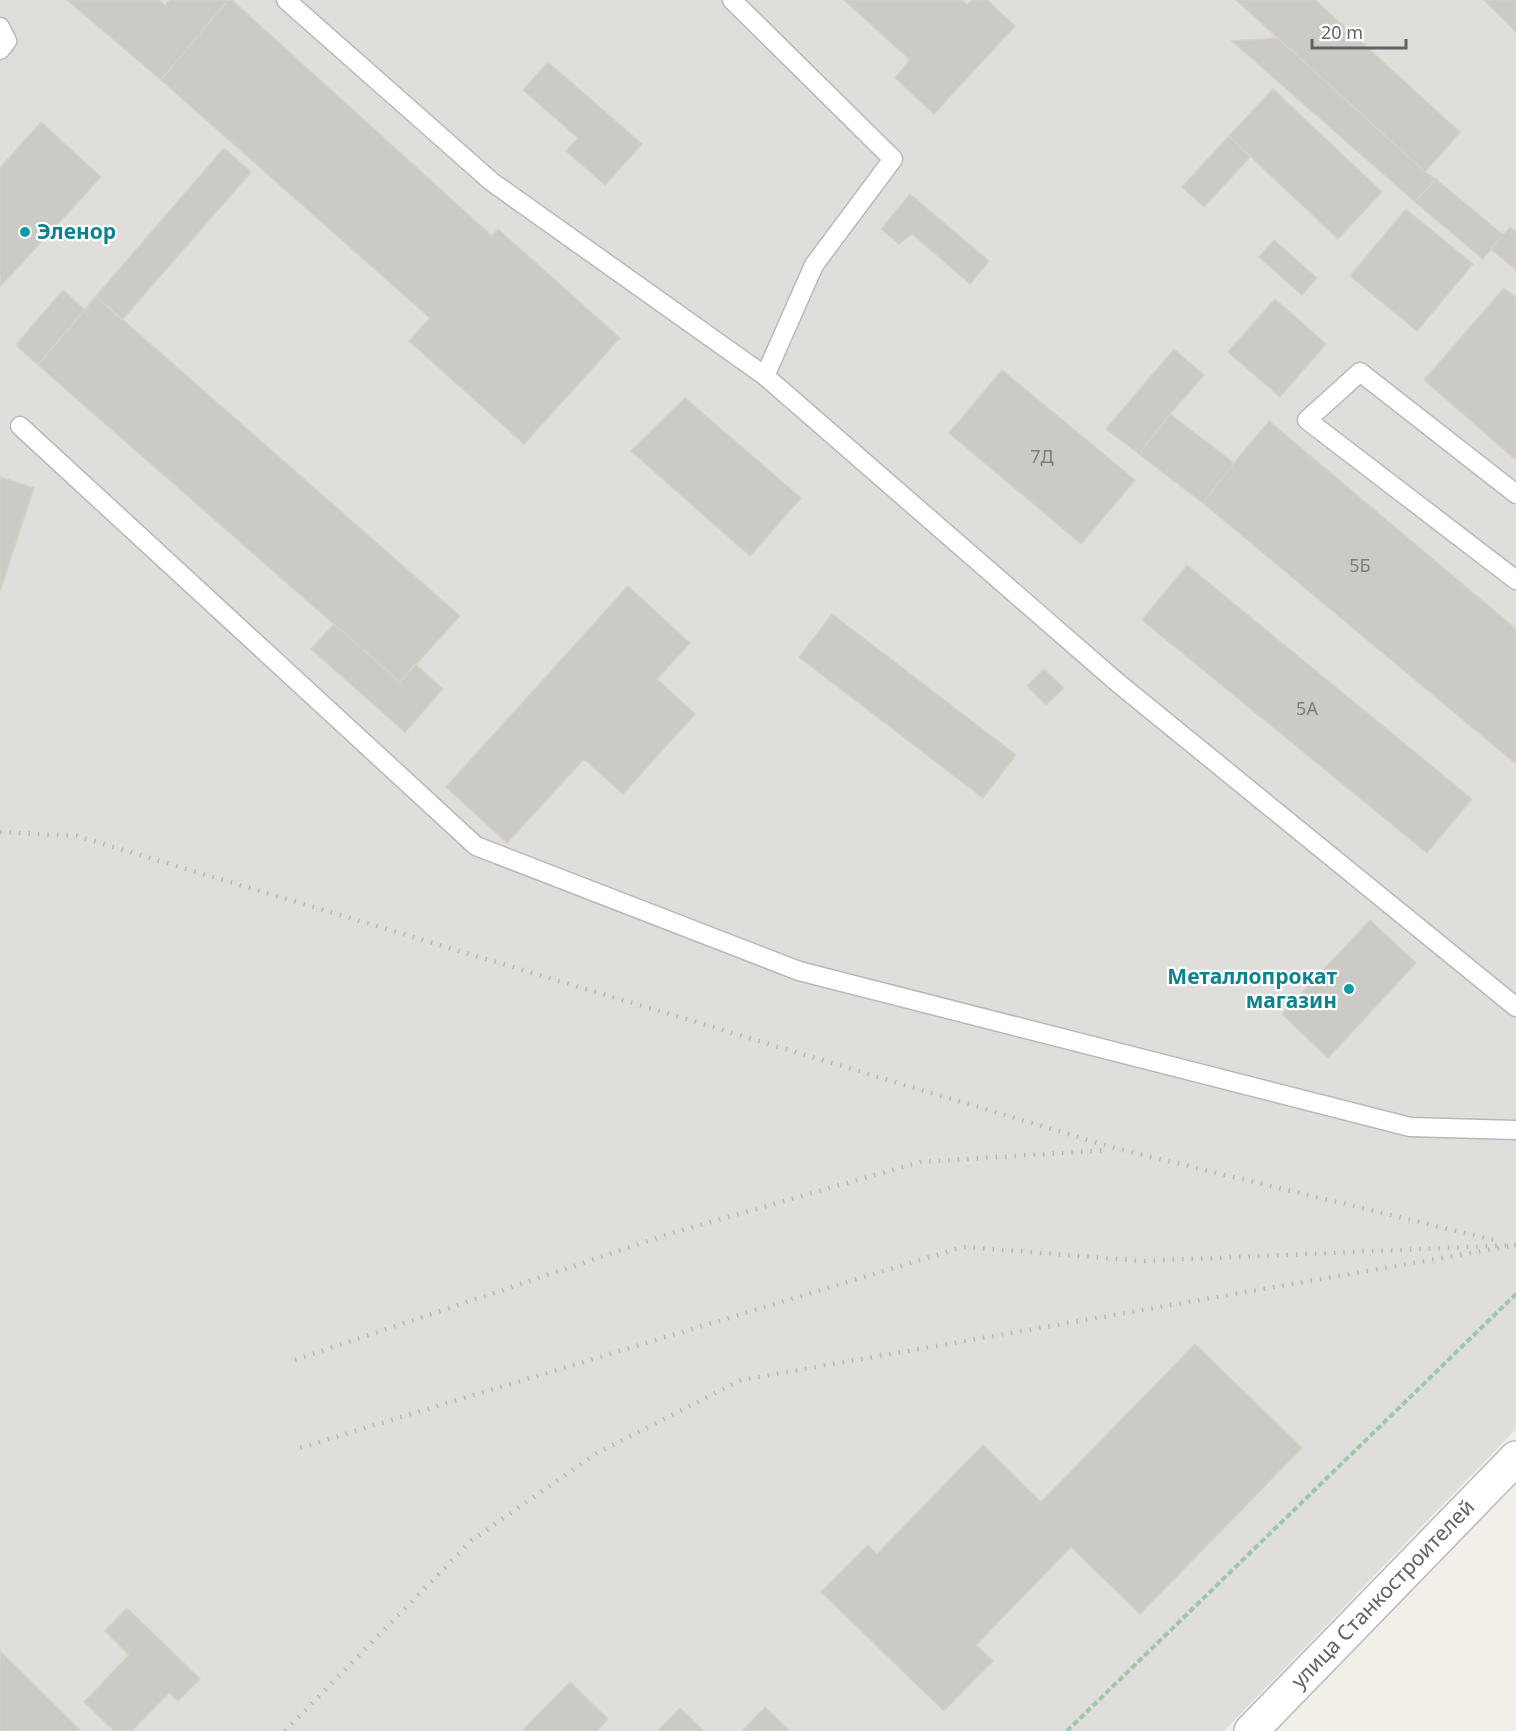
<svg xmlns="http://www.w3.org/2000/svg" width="1516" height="1731" font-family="'Noto Sans',sans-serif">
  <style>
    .industrial { fill: #e0deda }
    .building { fill: #cccac5; stroke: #d6d1c6; stroke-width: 1.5 }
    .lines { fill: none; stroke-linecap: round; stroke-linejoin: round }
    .lane-casing { stroke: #b5b8bc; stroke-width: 21 }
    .secondary-casing { stroke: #b6babf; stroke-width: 36 }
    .path { stroke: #9cc7a9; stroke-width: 4; stroke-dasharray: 6 3; stroke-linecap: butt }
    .lane { stroke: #fff; stroke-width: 18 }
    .secondary { stroke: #fff; stroke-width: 33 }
    .rail { stroke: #b6b7b8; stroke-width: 4.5; stroke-dasharray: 1.5 8; stroke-linecap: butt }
    .culture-dot { fill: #0f9aa8; stroke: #fff; stroke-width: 2 }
    .labels { text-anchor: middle; stroke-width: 4.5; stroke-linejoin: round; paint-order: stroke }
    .number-label { font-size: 18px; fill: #7a7d7f }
    .culture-label { font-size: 21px; font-weight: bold; fill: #0d838f; stroke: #fff; text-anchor: start }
    .street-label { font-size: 21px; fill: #5f6368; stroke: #fff }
  </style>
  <rect width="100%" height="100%" fill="#f1efe8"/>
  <path class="industrial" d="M0,0H1516V1429L1224,1731H0Z"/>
  <path class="building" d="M67,0H159L165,5L170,0H228L161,80Z
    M228,0H232L492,236L498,229L620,338L524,444L409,341L430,318L161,80Z
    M844,0H962L967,5L972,0H987L1015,26L934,114L895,78L910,60Z
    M1236,0H1315L1460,132L1425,172Z
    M1484,0H1516V32Z
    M1278,38L1425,172L1436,179L1415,202L1232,41Z
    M548,62L642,144L605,185L566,151L578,138L523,90Z
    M1273,89L1382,192L1338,239L1229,136Z
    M41,122L101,177L0,287V168Z
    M1229,136L1250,157L1204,207L1182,187Z
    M224,148L251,172L122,320L96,296Z
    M1436,179L1503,235L1483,259L1415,202Z
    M910,194L989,261L970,284L912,234L899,244L881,229Z
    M1406,209L1473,264L1417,331L1350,276Z
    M1510,227L1516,232V270L1491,249Z
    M1274,240L1317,278L1302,295L1259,257Z
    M1504,288L1516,298V460L1424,380Z
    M63,290L85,310L38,365L16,345Z
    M96,296L460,616L400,682L38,365Z
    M1275,299L1326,344L1280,397L1228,352Z
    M1174,349L1204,375L1170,414L1139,454L1106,429Z
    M1002,370L1135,480L1081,544L949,433Z
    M685,398L801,498L750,556L631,451Z
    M1170,414L1234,463L1203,503L1139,454Z
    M1269,421L1516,629V764L1203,503L1234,463Z
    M0,477L34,488L0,591Z
    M1187,565L1472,799L1427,853L1142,620Z
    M628,586L690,643L657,679L695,714L623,794L584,759L507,843L446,787Z
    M832,614L1016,755L983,798L799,657Z
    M334,624L400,682L415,664L443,689L405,732L311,649Z
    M1044,669L1064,688L1046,705L1027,686Z
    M1370,920L1416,963L1328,1058L1282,1014Z
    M1195,1344L1302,1448L1140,1614L1071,1547L976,1645L993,1661L944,1711L821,1592L868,1545L877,1554L983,1445L1041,1502Z
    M127,1608L200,1679L178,1701L169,1693L132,1731H114L84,1702L129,1655L105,1631Z
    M0,1651L81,1731H0Z
    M570,1682L608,1719L597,1731H522Z
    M765,1707L790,1731H742Z
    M680,1708L704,1731H658Z"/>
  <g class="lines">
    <defs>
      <path id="lane" d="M286,0L492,182L765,376L1118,683L1516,1007
        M732,0L893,159L814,265L765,376
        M0,27L7,41L0,50
        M20,426L476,846L799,971L1410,1127L1516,1130
        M1516,494L1360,372L1307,420L1516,580"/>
      <path id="secondary" d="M1251,1731L1516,1458"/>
    </defs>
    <use href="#lane" class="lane-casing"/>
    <use href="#secondary" class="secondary-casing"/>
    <path class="path" d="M1067,1731L1516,1294"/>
    <use href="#lane" class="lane"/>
    <use href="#secondary" class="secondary"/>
    <path class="rail" d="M0,832L77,836L1118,1149L1498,1241
      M295,1360L666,1235L920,1162L1109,1150
      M285,1731L472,1540L597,1453L741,1380L1516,1245L1144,1261L963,1247L299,1448"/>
  </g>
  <g class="culture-dot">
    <circle cx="25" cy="232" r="6"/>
    <circle cx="1349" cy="989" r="6"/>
  </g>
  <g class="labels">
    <g class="number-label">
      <text x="1042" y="463">7Д</text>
      <text x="1360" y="572">5Б</text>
      <text x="1307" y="715">5А</text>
    </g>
    <g class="culture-label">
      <text x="37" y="239">Эленор</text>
      <text x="1337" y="984" text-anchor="end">Металлопрокат<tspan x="1337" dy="24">магазин</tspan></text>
    </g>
    <g class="street-label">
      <text transform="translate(1383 1594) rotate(-46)" y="7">улица Станкостроителей</text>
    </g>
  </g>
  <path d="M1312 39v9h94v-9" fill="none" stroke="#5f6368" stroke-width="3"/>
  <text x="1321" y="39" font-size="18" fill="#5f6368" stroke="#ffffff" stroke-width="4.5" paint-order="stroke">20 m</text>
</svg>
